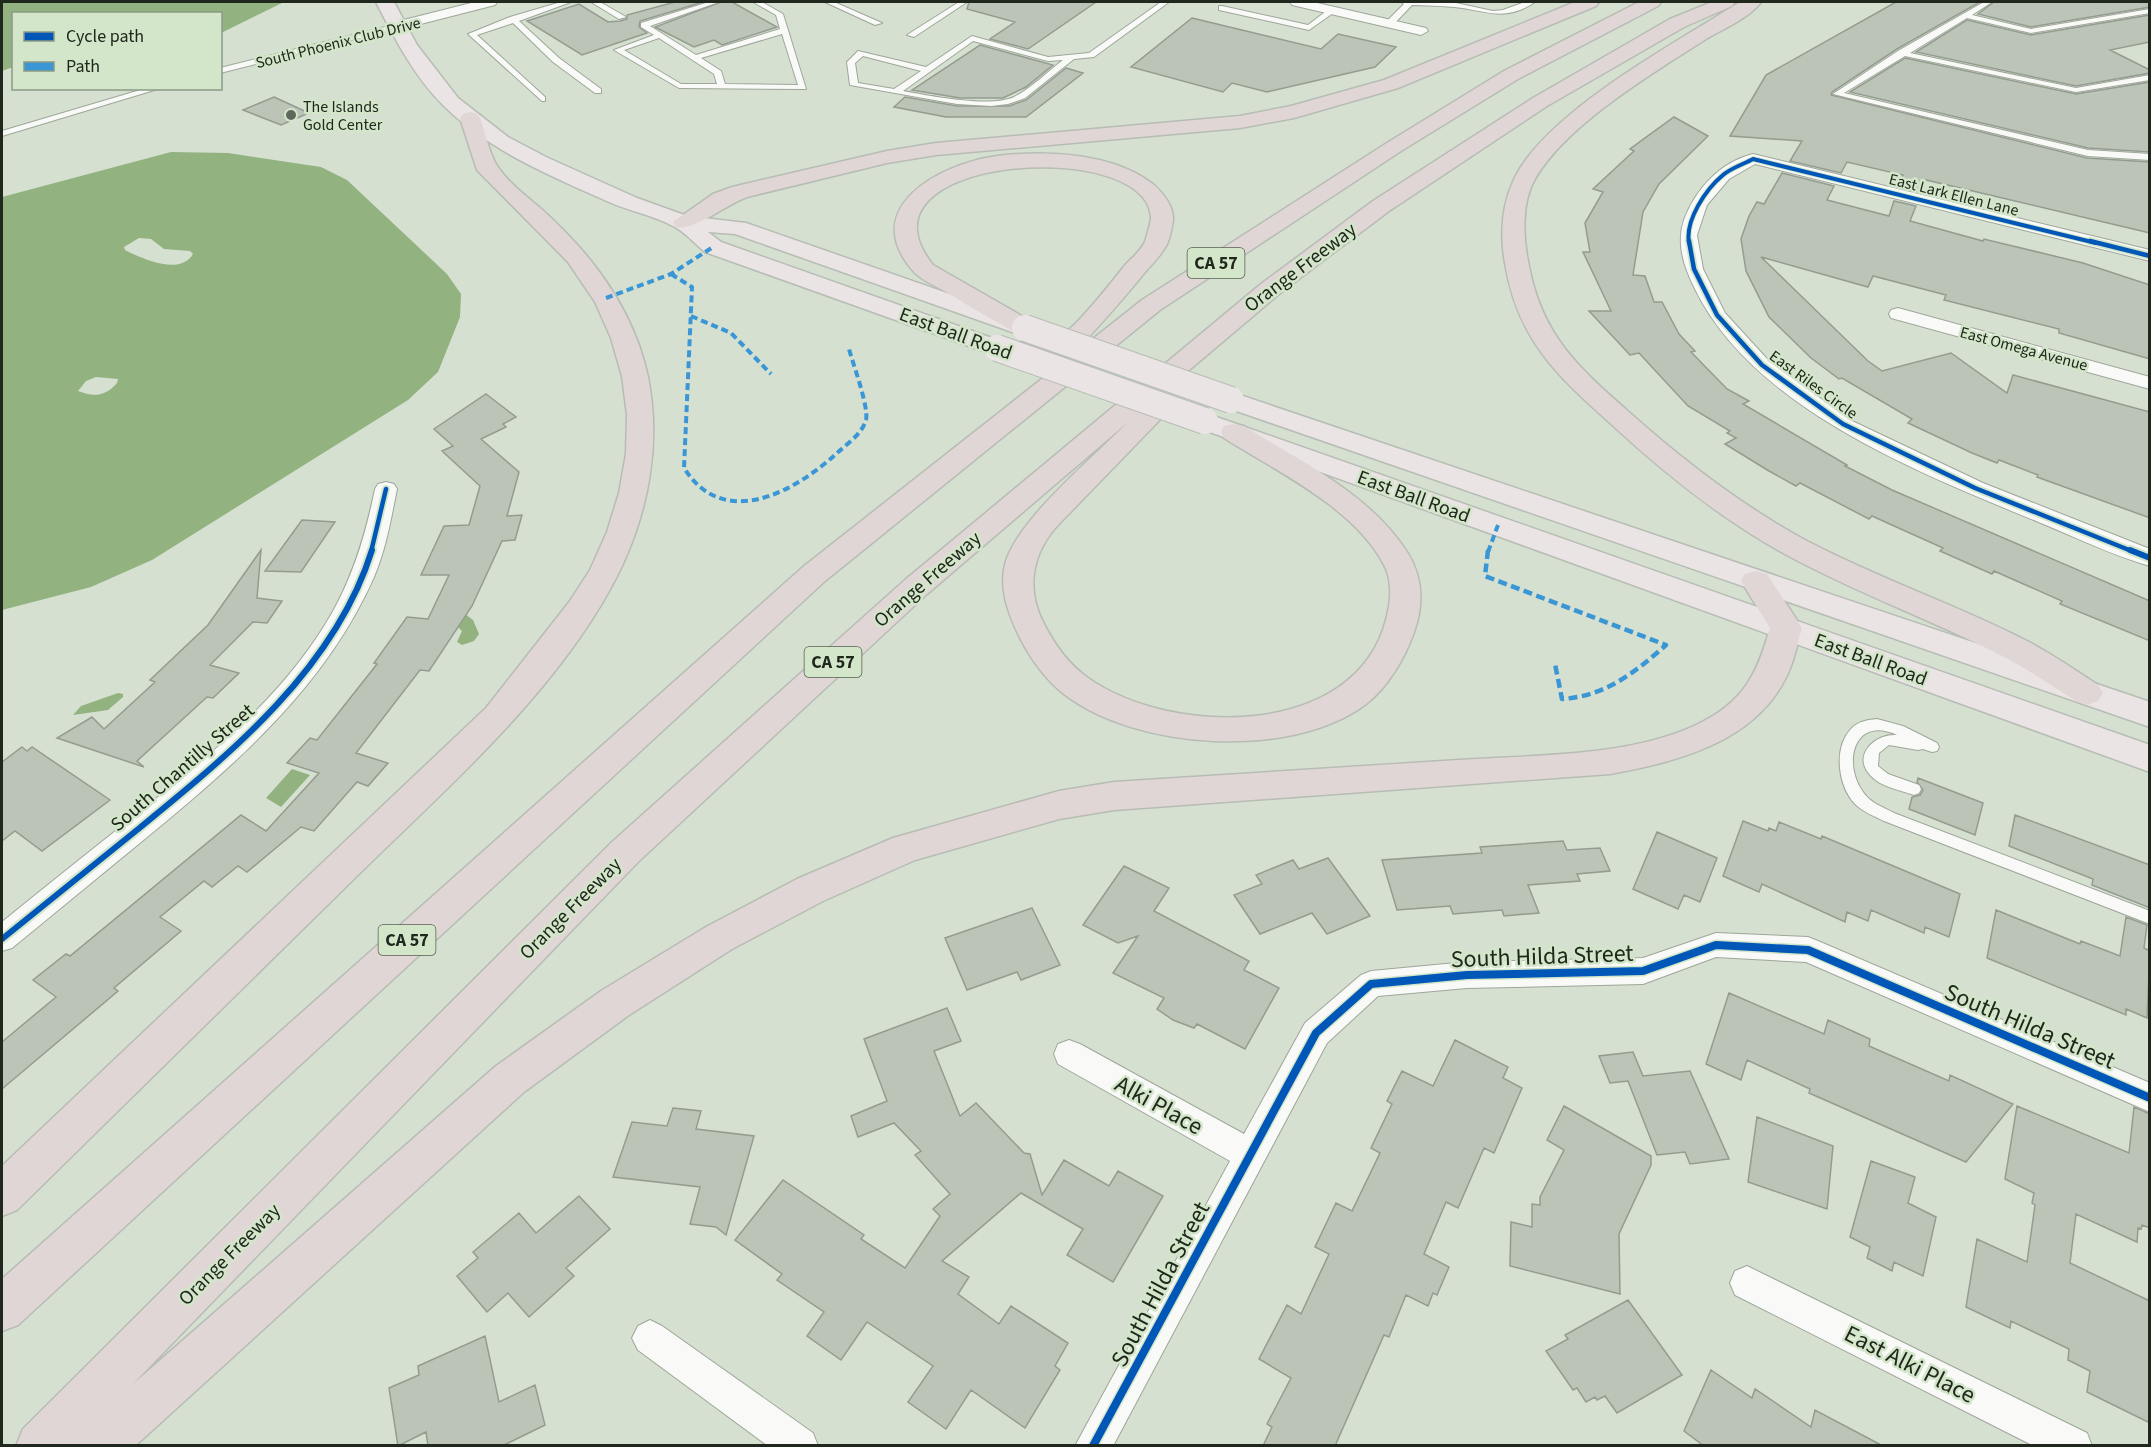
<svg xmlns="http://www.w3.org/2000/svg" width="2151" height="1447" font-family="'Source Sans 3',sans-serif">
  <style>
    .water { fill: #92b280; fill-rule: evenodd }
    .building { fill: #bcc4b8; stroke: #949c90; stroke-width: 1.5 }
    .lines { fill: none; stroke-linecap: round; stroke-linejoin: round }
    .service-casing { stroke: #9ea69a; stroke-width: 2 }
    .minor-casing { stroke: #9ea69a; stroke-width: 2 }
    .primary-casing { stroke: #b7bcb5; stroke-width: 3 }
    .motorway-casing { stroke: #b7bcb5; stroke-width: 3 }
    .service { fill: #f9faf8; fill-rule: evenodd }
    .minor { fill: #f9faf8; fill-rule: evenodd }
    .primary { fill: #eae4e4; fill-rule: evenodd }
    .motorway { fill: #e1d6d6; fill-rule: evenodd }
    .primary-bridge-casing { stroke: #b7bcb5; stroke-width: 28; stroke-linecap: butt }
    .primary-bridge { stroke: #eae4e4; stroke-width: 26 }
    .quiet-far1 { stroke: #3a96d5; stroke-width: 4; stroke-dasharray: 7 4; stroke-linecap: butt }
    .quiet { stroke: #3a96d5; stroke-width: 4.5; stroke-dasharray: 9 4.5; stroke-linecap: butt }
    .cycleway-far3-casing { stroke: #d3e6ca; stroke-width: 6 }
    .cycleway-far2-casing { stroke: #d3e6ca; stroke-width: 8 }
    .cycleway-far1-casing { stroke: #d3e6ca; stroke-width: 10 }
    .cycleway-casing { stroke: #d3e6ca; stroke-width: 11 }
    .cycleway-far3 { stroke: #0057b8; stroke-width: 4 }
    .cycleway-far2 { stroke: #0057b8; stroke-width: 4.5 }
    .cycleway-far1 { stroke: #0057b8; stroke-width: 6 }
    .cycleway { stroke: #0057b8; stroke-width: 8 }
    .poi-dot { fill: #5f685c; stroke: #d3e6ca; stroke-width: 2 }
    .labels { text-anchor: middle; stroke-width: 5; stroke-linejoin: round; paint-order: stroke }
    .far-street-label { font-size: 16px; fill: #20271d; stroke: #d3e6ca }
    .far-poi-label { font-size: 16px; fill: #20271d; stroke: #d3e6ca; text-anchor: start }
    .shield { fill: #d3e6ca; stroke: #566051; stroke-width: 1.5 }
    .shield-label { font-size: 18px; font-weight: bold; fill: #20271d }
    .street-label { font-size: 20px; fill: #20271d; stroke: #d3e6ca }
    .near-street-label { font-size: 24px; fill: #20271d; stroke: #d3e6ca }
  </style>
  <rect width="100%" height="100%" fill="#d5e0d0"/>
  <path class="water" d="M2,2H284L221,33L220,14H14L13,67L2,71Z
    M171,152L228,153L321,167L347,180L447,274L461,294L460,317L438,372L408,400L152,560L91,587L2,610V197ZM139,238L151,239L164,249L190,251L193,254C180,276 143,259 125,250L124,247ZM96,377L118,379L117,383C105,397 93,397 78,391L86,381Z
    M465,614L473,620L479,634L474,641L462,645L457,642L462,631L457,626Z
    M118,693L123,694V697L108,710L73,715L81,706Z
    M292,769L310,775L281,807L266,798Z"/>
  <path class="building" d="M675,2H703L640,21L639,27L647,33L582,55L527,21L579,4L608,22L620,21L627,19V15Z
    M721,2H732L777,27L722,45L714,40L694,47L655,27Z
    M969,2H1096L1028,49L990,39L1015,22L967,9Z
    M1896,2H1980L1897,49L1832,92L1831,95L2087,158L2150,162V233L1926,180L1921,192L1899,187L1903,175L1847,162L1841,173L1790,161L1802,141L1730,136L1766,75Z
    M1994,2H2150V7L2031,27L1978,14Z
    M2150,15V42L2110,50L2150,70V73L2076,86L1916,52L1967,20L2031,35Z
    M1192,18L1321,49L1338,34L1396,47L1375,67L1267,92L1232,83L1223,92L1131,67Z
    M980,45L1053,65L1026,87L1003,98H960L912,90Z
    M1905,58L2076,94L2150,82V152L2088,148L1850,92Z
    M1066,68L1083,73L1026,117H946L894,107L905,97L957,106H1009L1026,100Z
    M274,97L309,113L281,125L243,110Z
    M1674,117L1708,136L1659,184L1643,212L1633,275L1645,276L1654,302H1662L1679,334L1695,351L1691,352L1727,389L1749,401L1743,404L1847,465L1845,466L1892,490L2150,601V641L2060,604L2062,601L1994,571L1992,574L1940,551L1943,548L1872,516L1869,519L1800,483L1796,486L1769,471L1725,444L1736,438L1727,433L1730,431L1688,406L1639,353L1630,355L1589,311H1611L1583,252H1590L1585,223L1603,192L1593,189L1634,151L1630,149Z
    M1782,173L1834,186L1827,200L1889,216L1894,201L1916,206L1910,221L1983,241L1984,239L2083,263L2150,285V359L2059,333V329L1944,300L1946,295L1873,276L1868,287L1761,257L1868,361L1882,371L1951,353L2007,393L2013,375L2150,412V518L2037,477L2038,475L1999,460L1997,463L1972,453L1908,423L1912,419L1842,378L1839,379L1811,358L1769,317L1746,271L1741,239L1749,216L1757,202L1764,204Z
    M486,394L516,417L503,424L506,427L481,439L519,472L507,516L522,515L515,540L502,541L472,606L429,671L420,670L356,753L388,763L368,786L357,782L314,831L301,827L247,872L238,866L212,887L204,881L160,917L181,931L114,988L118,991L2,1089V1042L56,997L33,980L66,954L70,956L241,815L266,831L319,773L287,763L310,738L317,740L377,664L374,663L407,617L428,619L449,575H421L444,526L469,525L480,486L442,451L453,446L434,429Z
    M302,520L335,522L301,572L265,571Z
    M261,550L257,598L282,601L267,623L253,622L210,665L239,673L213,698L207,697L137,761L144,767L57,738L92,717L104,729L155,682L150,680L208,625Z
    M22,747L27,751L32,747L110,800L42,851L15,831L2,841V762Z
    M1918,778L1983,803L1975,835L1909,809L1912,797L1920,795L1923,790L1917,782Z
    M2015,815L2150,865V908L2092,885L2093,879L2009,846Z
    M1743,821L1768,831L1769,828L1776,831L1779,822L1821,839L1822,836L1960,894L1949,937L1925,927L1924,933L1871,910L1868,921L1847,912L1845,922L1762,884L1759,892L1723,876Z
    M1657,832L1717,858L1700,902L1684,895L1678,909L1633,889Z
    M1563,841L1567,850L1600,848L1610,871L1577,874L1580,881L1528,885L1539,913L1504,916L1502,910L1453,914L1450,906L1397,910L1382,860L1482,853L1480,847Z
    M1328,858L1370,916L1327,934L1312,913L1260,934L1234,895L1262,884L1256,875L1293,860L1299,869Z
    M1124,866L1169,888L1154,911L1249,961L1244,970L1279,988L1245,1049L1197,1024L1194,1028L1173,1020L1157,1009L1164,998L1113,973L1138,936L1118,943L1083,925Z
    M1032,908L1060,965L1021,980L1017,972L967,990L945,938Z
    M1996,910L2080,944L2081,941L2120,956L2126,917L2147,925L2144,948L2150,951L2147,1018L2126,1009V1015L1987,958Z
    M1729,993L1824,1034L1828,1020L1870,1039L1869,1046L1949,1081L1950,1075L2013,1104L1966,1162L1809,1093L1810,1089L1747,1060L1741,1080L1706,1064Z
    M947,1008L961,1041L934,1051L960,1116L976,1103L1024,1153L1030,1154L1042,1195L1064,1160L1109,1186L1118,1171L1163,1196L1113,1282L1067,1255L1083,1229L1021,1193L942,1261L969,1277L958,1294L999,1324L1011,1306L1068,1343L1055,1366L1060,1370L1025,1428L971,1390L946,1429L908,1402L933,1366L867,1322L841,1360L807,1336L824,1312L777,1280L782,1274L735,1240L783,1180L864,1235L861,1239L905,1268L940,1216L933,1209L950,1194L915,1155L921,1151L894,1123L858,1137L851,1116L887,1101L864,1039Z
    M1455,1040L1508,1067L1503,1078L1522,1088L1494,1153L1484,1148L1458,1208L1446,1202L1424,1254L1449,1267L1437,1295L1433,1293L1428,1306L1406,1295L1389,1337L1384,1335L1335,1446H1263L1272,1427L1267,1424L1291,1378L1259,1359L1287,1305L1301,1314L1329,1254L1315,1247L1336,1203L1352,1211L1380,1153L1371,1148L1392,1104L1387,1101L1402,1071L1433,1086Z
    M1633,1052L1643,1076L1690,1071L1729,1159L1690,1164L1685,1152L1657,1155L1628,1081L1610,1083L1599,1056Z
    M1564,1106L1651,1156V1165L1619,1234L1620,1294L1510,1266L1511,1222L1532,1227V1204L1540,1205V1197L1564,1150L1547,1140Z
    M2017,1106L2129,1153L2134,1107L2150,1114V1228L2142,1225L2141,1229L2138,1228L2137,1242L2076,1214L2070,1263L2150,1301V1423L2087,1392L2090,1371L2068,1360L2069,1349L2011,1321L2010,1328L1966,1307L1977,1239L2027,1262L2035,1205L2032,1203L2034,1193L2005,1179Z
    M673,1108L701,1111L696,1129L754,1136L726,1235L716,1227L690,1224L700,1187L613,1177L632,1122L667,1126Z
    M1757,1117L1833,1146L1827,1209L1748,1182Z
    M1871,1161L1915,1177L1908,1203L1936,1217L1923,1276L1894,1262L1892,1271L1867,1258L1870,1247L1850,1237Z
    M579,1196L610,1229L566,1268L574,1276L529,1317L508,1293L487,1312L457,1276L478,1258L473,1252L519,1213L536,1233Z
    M1628,1300L1682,1375L1617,1413L1605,1396L1597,1400L1595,1397L1586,1402L1577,1388L1573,1390L1546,1351L1568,1339L1565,1335Z
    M485,1336L499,1402L535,1385L545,1425L502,1446H428L426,1432L398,1446L389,1388L419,1375L418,1366Z
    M1711,1370L1752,1398L1755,1389L1811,1427L1815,1410L1883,1446H1704L1684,1431Z"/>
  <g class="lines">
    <defs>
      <path id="service" d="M561,2H571L519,21L559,58L601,89V93H595L553,62L513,23L477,35L545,97V101H542L468,34L510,17Z
        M591,2H600L626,17L619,19Z
        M709,2H719L650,26L696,55L780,29L776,15L753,2H762L783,14L806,89L679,88L614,50L654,35L641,27V23ZM782,34L798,85L725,84L721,71L701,58ZM659,38L714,74L717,84H681L624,50Z
        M825,2H834L882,23L875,25Z
        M959,2H967L914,37L907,35Z
        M1161,2H1169L1094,57L1074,59L1025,98L1008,104L991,106L957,104L850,85L847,62L858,51L926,67L972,36L1048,57L1089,53ZM973,41L1048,61L1063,60C1047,72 1032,88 1014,97C991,108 929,96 903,91ZM863,56L921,71L894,89L858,83L855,63Z
        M1401,2L1456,3L1493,11L1503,10L1525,2H1535C1504,23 1486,10 1454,7C1440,6 1426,5 1412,5L1392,26H1386V22L1404,4Z
        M1984,2H1992L1972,15L2031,29L2150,9V13L2031,33L1967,18L1910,53L2076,88L2150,75V80L2076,92L1905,56L1844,93L2088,150L2150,154V160L2088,156L1833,94L1898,51Z
        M1222,6L1308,25L1329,9L1336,11L1309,30L1219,10V6Z
        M397,24H400V28L220,73V68Z
        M147,88H161L2,136V131Z
        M1877,719L1903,726L1937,743L1939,747L1937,751L1932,752L1923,749L1918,750L1889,745L1879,753L1878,766L1888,774L1919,785L1921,789L1919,793L1914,795C1900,790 1881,787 1871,776C1851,756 1875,733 1897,735C1854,715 1842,763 1863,792C1870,803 1883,807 1894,813L2150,911V924L1884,821C1874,816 1863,812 1855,804C1838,786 1833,748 1851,729C1858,721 1868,720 1877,719Z"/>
      <path id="minor" d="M475,2H497L495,5L397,30L390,26L392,23Z
        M1290,2H1313L1426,28L1428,31L1421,35L1292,5Z
        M1753,154L2150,250V261L1755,164L1729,179L1707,205L1697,235L1703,269L1725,313L1769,361L1850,420L1983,483L2150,549V566C2111,555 2073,536 2036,521C1919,473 1753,408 1695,289C1684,267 1676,244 1684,220C1695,190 1720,162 1753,154Z
        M1898,308L2150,377V389L1891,318L1889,314L1891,310Z
        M386,482L394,484L397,489C391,519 386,549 374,577C326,686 236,764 146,838C101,875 57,911 12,948L2,951V922C45,887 89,852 133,817C206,759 285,696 332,613C354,574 366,533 375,489L378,484Z
        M1716,933L1808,937L1818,941L2150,1083V1112L1806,962L1716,957L1643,984L1467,988L1378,996L1327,1043L1113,1446H1075L1230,1161L1058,1064L1054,1054L1058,1044L1069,1040L1080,1044L1244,1134L1305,1023L1361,975L1371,971L1467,962L1643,958Z
        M1747,1266L2087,1433L2092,1446H2034L1735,1295L1730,1283L1735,1271Z
        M650,1320L662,1326L813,1433L818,1446H768L638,1350L632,1338L638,1326Z"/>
      <path id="primary" d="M376,2H394L417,45L458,98L508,137L546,157L637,198L687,216L746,223L1033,323L1036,328L1033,333L1024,335L1015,333L735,234L708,232L721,242L1006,343L1010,348L1006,353L997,356L988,353L705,252C695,244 684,231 673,226C653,215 629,211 609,202C551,176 489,151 443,105C414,76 395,39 376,2Z
        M1231,392L2150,702V727L1222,406L1218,400L1222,394Z
        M1205,413L2150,745V772L1196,427L1192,421L1196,415Z"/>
      <path id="motorway" d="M1575,2H1599L1596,6L1398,88L1294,118L1240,128L936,155L887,163L747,197C727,204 694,231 676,227L673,222L713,194L732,187L887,151L936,143L1240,116L1291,106L1384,80Z
        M1639,2H1661L1658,6L1518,79L1401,151L1160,310L825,581L18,1325L2,1331V1279L803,567L1057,367L1041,366L1037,361C1048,345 1066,334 1079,320C1096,302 1111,283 1126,264C1133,257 1143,249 1146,239C1147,233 1151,224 1151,217C1147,136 845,155 933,265L1034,323L1037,328L1034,333L1025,335L1016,333C993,320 969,306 946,292C936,286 923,281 915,273C856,209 939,164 997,156C1047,150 1114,153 1154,185C1163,193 1174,207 1173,220C1172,227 1170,239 1166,246C1160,257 1149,267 1141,277C1116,307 1092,335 1065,361L1142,300L1387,143L1504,71Z
        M1712,2H1735L1732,6L1684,27L1547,106L1389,211L1279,294L1169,387L1178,389L1182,395L1178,401L1057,526C1032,554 1026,588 1043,622C1054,644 1068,664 1088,678C1171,737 1355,739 1386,620C1391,602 1393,580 1383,563C1353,507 1276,471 1224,438L1221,432L1224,426L1234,424L1244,426C1301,462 1369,493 1407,552C1423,577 1424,604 1414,632C1405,658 1388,687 1366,704C1292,760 1136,750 1064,694C1045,679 1031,659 1020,638C1008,613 997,586 1007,558C1024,514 1093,458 1127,423L927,594L638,862L132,1385L496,1066L601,991L706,927L797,879L893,838L1059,791L1114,782C1229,775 1344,767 1459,760C1533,755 1628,757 1696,725C1743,703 1757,675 1770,628L1741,581L1745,574L1756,571L1767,574L1802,628C1798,640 1796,652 1792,663C1765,740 1681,761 1610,774L1114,810L1059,819L915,860L823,901L732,949L629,1015L524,1092L135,1446H75L76,1443L74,1446H16L23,1429L612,842L905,580L1261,284L1373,201L1533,98L1670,19Z
        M1740,2H1761C1749,18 1723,29 1706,39C1653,73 1567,124 1535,179C1521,203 1523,239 1529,266C1542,336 1579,368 1630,413C1684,461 1741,505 1805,540C1877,578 1955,604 2027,641C2052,654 2075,670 2098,685L2103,693L2098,701L2087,705L2076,701C2052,686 2029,670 2004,657C1933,620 1856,593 1785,554C1721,519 1664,473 1610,423C1556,375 1517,338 1505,263C1498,226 1504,187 1528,157C1575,97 1675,43 1740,2Z
        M470,112L477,114L480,118C486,134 489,156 500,170C513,188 535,202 551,218C597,261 635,315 648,377C661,442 649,509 621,568C565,684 453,782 362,871C247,984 132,1097 17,1210L2,1216V1166L486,708L570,601L590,570L607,532L619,493L626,454L627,415L622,376L611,338L595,302L568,262L477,170L460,118L463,114Z"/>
    </defs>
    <use href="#service" class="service-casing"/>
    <use href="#minor" class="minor-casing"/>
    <use href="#primary" class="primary-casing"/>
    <use href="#motorway" class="motorway-casing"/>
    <use href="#service" class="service"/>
    <use href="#minor" class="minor"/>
    <use href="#primary" class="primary"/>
    <use href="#motorway" class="motorway"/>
    <defs>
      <path id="primary-bridge" d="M1025,328L1231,400
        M997,348L1205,421"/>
    </defs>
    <use href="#primary-bridge" class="primary-bridge-casing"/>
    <use href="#primary-bridge" class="primary-bridge"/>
    <path class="quiet-far1" d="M671,274L692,287L684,468C724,531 794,492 836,454C847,444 862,434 866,420C869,407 853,364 849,349
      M606,298L671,274L713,247
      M691,316L731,333L771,374
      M1488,552L1498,525"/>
    <path class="quiet" d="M1488,550L1485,576L1666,645C1634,673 1606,696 1562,699L1555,664"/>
    <defs>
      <path id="cycleway-far3" d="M1689,243C1685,220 1706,189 1723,175C1731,168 1744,164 1753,159L2096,243"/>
      <path id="cycleway-far2" d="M1689,241L1694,269L1717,315L1762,365L1843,424L1975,488L2134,552
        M2090,241L2150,256
        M371,552L386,489"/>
      <path id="cycleway-far1" d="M2130,550L2150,558
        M2,939C47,903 92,866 137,830C230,754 335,669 372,550
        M1715,945H1723"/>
      <path id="cycleway" d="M1093,1446L1316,1033L1371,984L1467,975L1643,971L1716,945L1808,950L2150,1098"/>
    </defs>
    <use href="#cycleway-far3" class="cycleway-far3-casing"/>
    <use href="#cycleway-far2" class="cycleway-far2-casing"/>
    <use href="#cycleway-far1" class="cycleway-far1-casing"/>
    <use href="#cycleway" class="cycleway-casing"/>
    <use href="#cycleway-far3" class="cycleway-far3"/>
    <use href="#cycleway-far2" class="cycleway-far2"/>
    <use href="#cycleway-far1" class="cycleway-far1"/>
    <use href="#cycleway" class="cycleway"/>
  </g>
  <circle class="poi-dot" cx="291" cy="115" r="6"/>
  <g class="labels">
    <g class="far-street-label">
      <text transform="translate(338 42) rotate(-14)" y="6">South Phoenix Club Drive</text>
      <text transform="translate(1954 194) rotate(14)" y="6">East Lark Ellen Lane</text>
      <text transform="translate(2024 348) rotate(15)" y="6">East Omega Avenue</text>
      <text transform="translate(1814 384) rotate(36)" y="6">East Riles Circle</text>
    </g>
    <g class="far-poi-label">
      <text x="303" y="112">The Islands<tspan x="303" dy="18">Gold Center</tspan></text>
    </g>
    <g class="shield">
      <rect x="1187.5" y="248" width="57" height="30" rx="4.5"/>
      <rect x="804.5" y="647" width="57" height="30" rx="4.5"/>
      <rect x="378.5" y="925" width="57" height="30" rx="4.5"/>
    </g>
    <g class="shield-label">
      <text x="1216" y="269">CA 57</text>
      <text x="833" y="668">CA 57</text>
      <text x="407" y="946">CA 57</text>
    </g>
    <g class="street-label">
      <text transform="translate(1300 267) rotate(-37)" y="7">Orange Freeway</text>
      <text transform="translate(956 333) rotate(20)" y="7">East Ball Road</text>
      <text transform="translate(1414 496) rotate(20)" y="7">East Ball Road</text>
      <text transform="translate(927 579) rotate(-41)" y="7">Orange Freeway</text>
      <text transform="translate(1871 659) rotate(20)" y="7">East Ball Road</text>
      <text transform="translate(182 767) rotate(-41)" y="7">South Chantilly Street</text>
      <text transform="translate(570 908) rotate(-45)" y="7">Orange Freeway</text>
      <text transform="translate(229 1254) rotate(-45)" y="7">Orange Freeway</text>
    </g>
    <g class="near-street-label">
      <text transform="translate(1542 956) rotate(-2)" y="8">South Hilda Street</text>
      <text transform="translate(2030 1026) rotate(23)" y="8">South Hilda Street</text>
      <text transform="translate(1159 1105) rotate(29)" y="8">Alki Place</text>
      <text transform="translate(1160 1284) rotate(-62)" y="8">South Hilda Street</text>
      <text transform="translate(1910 1364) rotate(27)" y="8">East Alki Place</text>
    </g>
  </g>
  <rect width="2151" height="1447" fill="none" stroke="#20271d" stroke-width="6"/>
  <rect x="12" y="12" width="210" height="78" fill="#d3e6ca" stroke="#8b9a85" stroke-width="1.5"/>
  <rect x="24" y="32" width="30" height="9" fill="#0057b8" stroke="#8b9a85" stroke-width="1.5"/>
  <text x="66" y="42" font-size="18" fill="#20271d">Cycle path</text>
  <rect x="24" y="62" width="30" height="9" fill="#3a96d5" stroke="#8b9a85" stroke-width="1.5"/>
  <text x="66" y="72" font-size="18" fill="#20271d">Path</text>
</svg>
